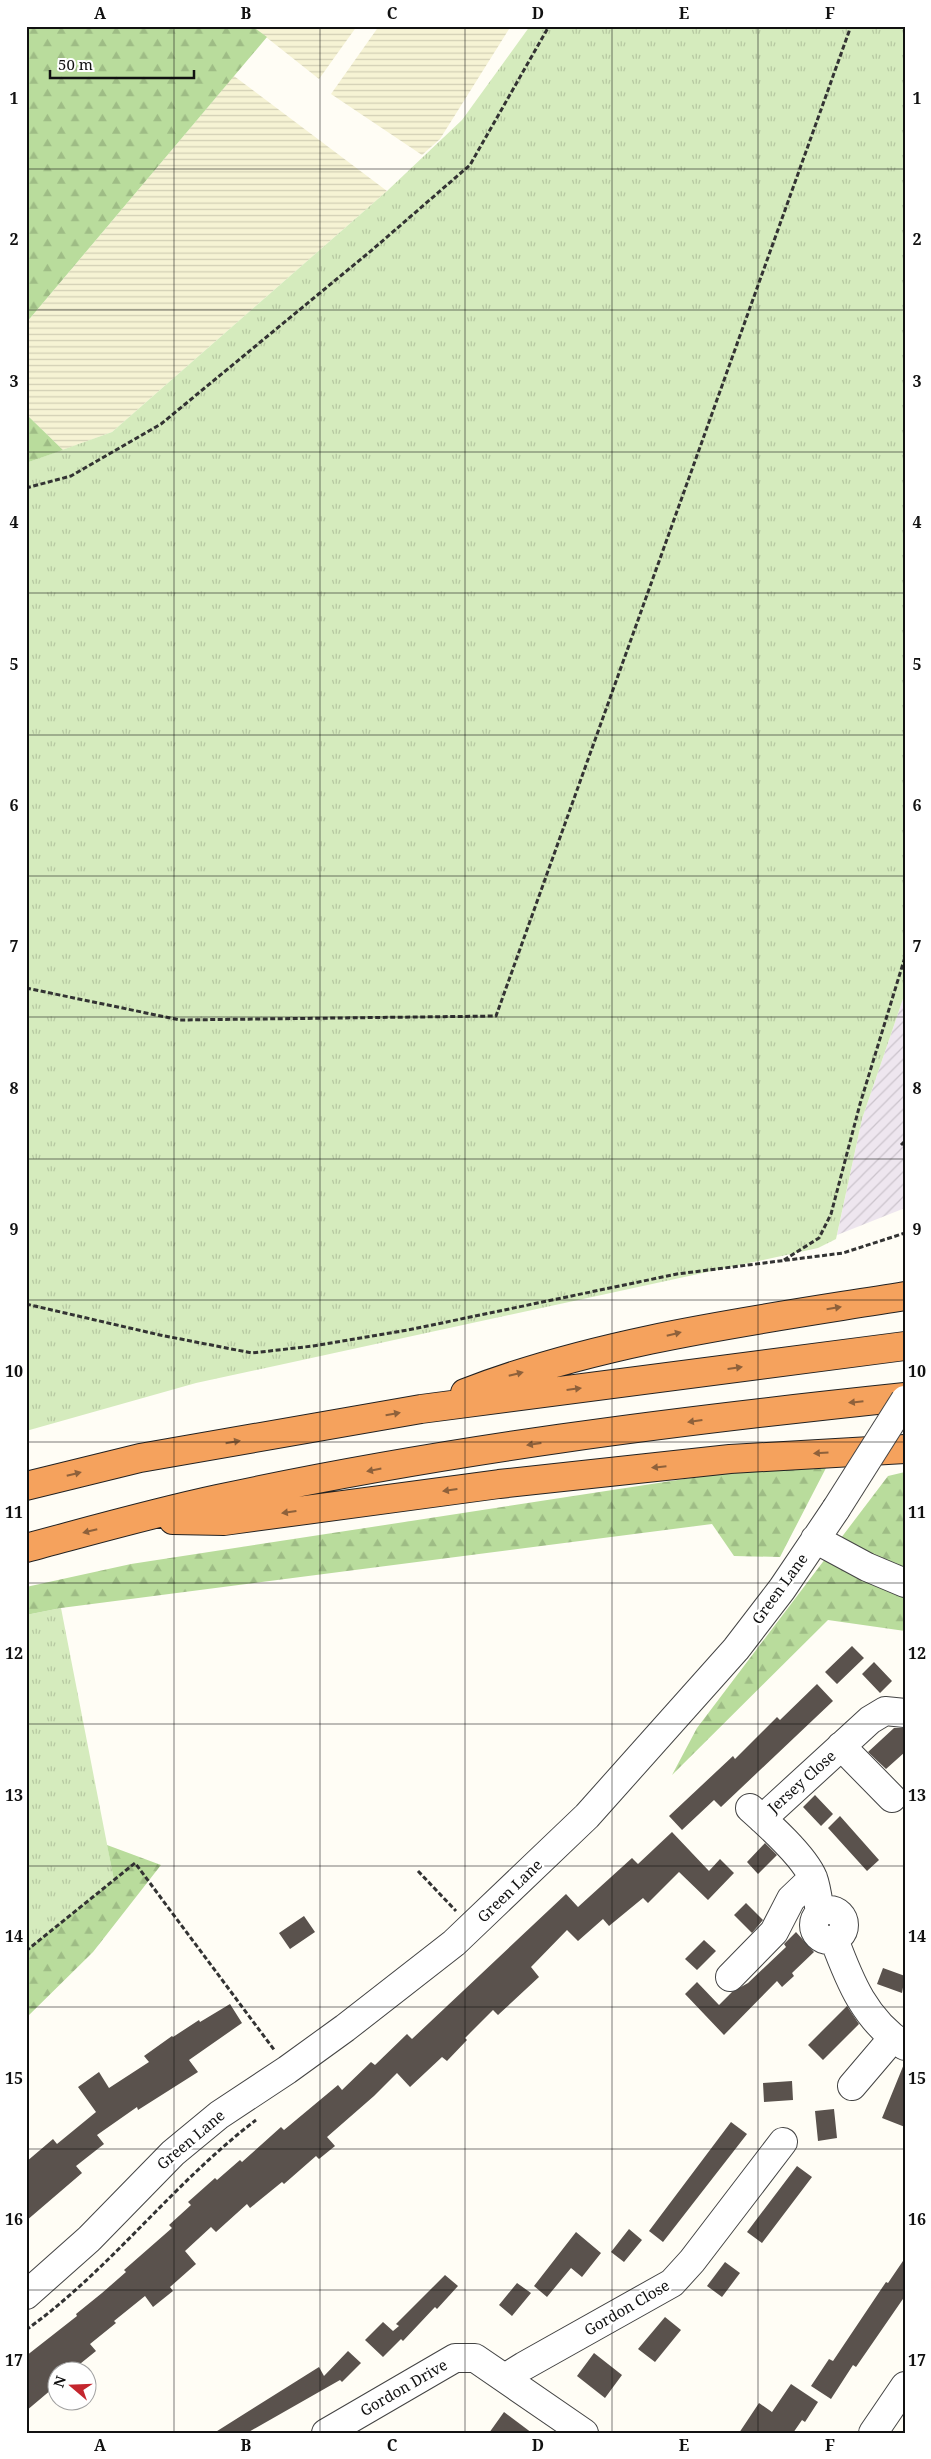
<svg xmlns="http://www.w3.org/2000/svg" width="931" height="2459" font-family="'Noto Serif',serif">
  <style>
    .industrial { fill: url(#industrial-furrows) }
    .farmland { fill: url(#farmland-rules) }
    .grass { fill: url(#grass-tufts) }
    .forest { fill: url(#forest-firs) }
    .building { fill: #5a524d }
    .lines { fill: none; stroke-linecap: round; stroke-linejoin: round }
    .minor-casing { stroke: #444; stroke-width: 30 }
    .highway-casing { stroke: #222; stroke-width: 30 }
    .path { stroke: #333; stroke-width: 3; stroke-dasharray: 5 2.5; stroke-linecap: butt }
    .minor { stroke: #fff; stroke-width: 28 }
    .highway { stroke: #f5a25d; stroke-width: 28 }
    .minor-bridge-casing { stroke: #444; stroke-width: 30; stroke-linecap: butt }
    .minor-bridge { stroke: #fff; stroke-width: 28 }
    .oneway { fill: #8e613b }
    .grid { fill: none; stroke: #111; stroke-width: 1; stroke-opacity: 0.55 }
    .labels { text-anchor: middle; stroke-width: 5; stroke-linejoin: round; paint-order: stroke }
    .street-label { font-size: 15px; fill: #111; stroke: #fff }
    .neatline { fill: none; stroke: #111; stroke-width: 2 }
    .grid-label { font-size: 16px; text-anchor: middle; font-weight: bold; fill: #111 }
  </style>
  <defs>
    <pattern id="industrial-furrows" width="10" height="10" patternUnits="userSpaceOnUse" patternTransform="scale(1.25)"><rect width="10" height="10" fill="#eee6ef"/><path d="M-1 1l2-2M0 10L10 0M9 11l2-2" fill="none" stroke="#cbc4cc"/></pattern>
    <pattern id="farmland-rules" width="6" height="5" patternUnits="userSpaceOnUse" patternTransform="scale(1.25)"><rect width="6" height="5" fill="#f6f3d4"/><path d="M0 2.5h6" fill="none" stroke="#d2cfb5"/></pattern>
    <pattern id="grass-tufts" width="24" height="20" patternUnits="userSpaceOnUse" patternTransform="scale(1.25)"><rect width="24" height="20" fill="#d5ebbd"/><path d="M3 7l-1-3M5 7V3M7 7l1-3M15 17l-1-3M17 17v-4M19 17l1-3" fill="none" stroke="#b6c8a1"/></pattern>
    <pattern id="forest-firs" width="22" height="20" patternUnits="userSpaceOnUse" patternTransform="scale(1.25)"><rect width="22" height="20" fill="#b9dc9c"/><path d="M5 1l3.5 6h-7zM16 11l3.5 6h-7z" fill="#9ebc85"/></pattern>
  </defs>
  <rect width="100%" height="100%" fill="#fffdf5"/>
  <path class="industrial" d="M905,993V1208L837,1235L862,1119Z"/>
  <path class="farmland" d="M252,26H357L319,79Z
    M379,26H511L440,139L422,155L331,94Z
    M234,76L387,191L112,432L63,450L26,414V323Z"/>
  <path class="grass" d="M530,26H905V993L862,1119L836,1239L818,1248L196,1383L26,1431V463L112,432L387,191L462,120Z
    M61,1608L114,1880L26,1950V1615Z"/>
  <path class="forest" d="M26,26H252L267,37L26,323Z
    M26,414L63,450L26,463Z
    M826,1468L780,1557L734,1556L712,1524L61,1608L26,1615V1587L131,1564L730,1472Z
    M905,1472V1631L828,1620L672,1775L697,1728L888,1476Z
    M107,1845L161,1865L93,1952L26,2018V1950L114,1880Z"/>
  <path class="building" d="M852,1646L864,1658L837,1684L825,1672Z
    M874,1662L892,1681L880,1693L862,1674Z
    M817,1684L833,1701L721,1807L714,1800L682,1830L669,1816L733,1756L735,1759L777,1717L780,1720Z
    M894,1728H905V1752L886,1769L868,1752Z
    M815,1795L833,1814L821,1826L803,1807Z
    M840,1816L879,1860L867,1871L828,1828Z
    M672,1832L709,1871L720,1859L734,1873L708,1900L679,1872L648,1903L643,1898L609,1926L603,1919L578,1941L567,1930L531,1967L539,1977L498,2015L493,2010L465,2038L467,2040L447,2061L442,2057L410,2087L397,2073L374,2096L327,2137L335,2146L319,2159L316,2156L284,2184L282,2182L250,2208L247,2204L216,2232L211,2227L185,2251L196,2264L170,2287L173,2291L153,2307L145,2296L114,2321L116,2323L90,2344L96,2351L70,2372H58V2384L26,2411V2356L77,2316L76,2314L102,2293L126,2272L124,2270L172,2228L169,2225L191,2205L188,2202L215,2178L217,2180L240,2160L242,2162L281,2127L284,2130L338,2085L342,2090L371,2062L375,2065L407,2034L412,2039L566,1894L578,1907L632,1858L638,1864Z
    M765,1843L777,1855L758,1874L747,1862Z
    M746,1903L763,1920L752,1933L734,1915Z
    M304,1916L315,1932L290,1949L279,1933Z
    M796,1932L814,1952L792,1973L794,1976L782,1987L777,1981L724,2035L685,1994L697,1982L719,2005L732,1992L748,1983L786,1947L784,1944Z
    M704,1940L716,1951L697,1970L685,1959Z
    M883,1968L905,1976L902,1993L877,1984Z
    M230,2004L242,2023L189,2060L198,2072L138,2110L137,2107L97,2135L104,2144L76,2166L82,2173L26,2221V2162L53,2139L57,2144L96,2112L78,2087L99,2072L109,2088L149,2062L144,2056L172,2036L173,2037L199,2020L200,2022Z
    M847,2006L859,2024L823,2060L808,2045Z
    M904,2064H905V2127L882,2118Z
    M792,2081L793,2100L764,2102L763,2083Z
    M834,2109L837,2138L818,2141L815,2111Z
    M731,2122L747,2134L663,2242L649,2231Z
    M797,2166L812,2177L762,2243L747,2232Z
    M629,2229L642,2240L624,2262L611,2252Z
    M576,2232L601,2253L582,2277L571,2268L547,2297L534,2286Z
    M905,2258V2296L856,2367L853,2365L831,2399L811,2386L829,2359L833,2361L886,2282L888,2283Z
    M725,2262L740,2273L722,2297L707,2286Z
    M445,2275L458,2286L437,2309L435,2307L403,2341L401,2339L383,2357L365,2340L383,2322L393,2331L399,2326L396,2324Z
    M517,2283L531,2293L512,2316L499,2305Z
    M665,2317L681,2330L655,2362L638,2349Z
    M348,2351L361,2363L342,2382L340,2380L247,2433H214L319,2367L324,2376Z
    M594,2353L622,2375L605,2398L577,2376Z
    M791,2384L818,2402L805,2422L802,2420L793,2433H739L759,2403L772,2412Z
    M504,2412L532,2433H489Z"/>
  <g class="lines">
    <defs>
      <path id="minor" d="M815,1539L867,1567L905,1583
        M841,1746L892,1798
        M750,1808C768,1824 804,1856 813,1878C817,1889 818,1901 820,1913
        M762,1819L870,1720L885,1711L905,1713
        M814 1925a15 15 0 1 1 30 0a15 15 0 1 1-30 0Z
        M834,1939C850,1982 865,2020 905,2046
        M730,1977L774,1932L791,1899L813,1878
        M852,2086L892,2039
        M26,2295L89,2239L173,2153L219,2115L287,2070L345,2028L454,1943L587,1816L736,1649L782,1589L836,1509
        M505,2378L524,2366L672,2283L692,2261L783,2142
        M326,2433L455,2358H475L584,2433
        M873,2433L905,2386"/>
      <path id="highway" d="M465,1393C604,1339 758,1320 905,1296
        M26,1486L140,1458L421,1409L905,1346
        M173,1520L224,1521L499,1484L730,1459L905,1449
        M26,1548C90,1531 153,1513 218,1499C444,1450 675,1421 905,1397"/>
    </defs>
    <use href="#minor" class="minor-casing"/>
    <use href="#highway" class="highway-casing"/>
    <path class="path" d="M26,488L71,476L161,424L372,250L470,165L549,26
      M26,988L180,1020L496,1016L851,26
      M901,1145L905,1141
      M784,1260L819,1238L831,1214L860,1104L905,957
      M26,1304L160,1335L252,1353L313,1346L408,1330L677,1274L843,1253L905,1233
      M418,1871L456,1911
      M26,1951L135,1863L275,2051
      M26,2330C111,2269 173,2183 256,2120"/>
    <use href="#minor" class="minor"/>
    <use href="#highway" class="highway"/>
    <defs>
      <path id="minor-bridge" d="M836,1509L905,1400"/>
    </defs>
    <use href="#minor-bridge" class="minor-bridge-casing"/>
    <use href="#minor-bridge" class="minor-bridge"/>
  </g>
  <defs><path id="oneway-solid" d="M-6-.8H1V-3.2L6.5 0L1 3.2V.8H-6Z" transform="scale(1.25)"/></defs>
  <g class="oneway">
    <use href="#oneway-solid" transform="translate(834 1308) rotate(-9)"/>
    <use href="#oneway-solid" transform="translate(674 1334) rotate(-14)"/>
    <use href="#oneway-solid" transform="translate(735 1368) rotate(-8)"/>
    <use href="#oneway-solid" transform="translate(516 1374) rotate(-14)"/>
    <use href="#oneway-solid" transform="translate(574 1389) rotate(-7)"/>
    <use href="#oneway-solid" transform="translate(856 1402) rotate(174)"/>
    <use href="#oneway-solid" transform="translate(393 1414) rotate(-10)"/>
    <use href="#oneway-solid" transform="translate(695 1421) rotate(172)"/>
    <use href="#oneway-solid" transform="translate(233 1442) rotate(-10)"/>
    <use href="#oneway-solid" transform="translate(534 1444) rotate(172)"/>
    <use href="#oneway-solid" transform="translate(821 1453) rotate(176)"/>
    <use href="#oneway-solid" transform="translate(659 1467) rotate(174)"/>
    <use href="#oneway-solid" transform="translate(374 1470) rotate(169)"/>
    <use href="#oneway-solid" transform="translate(74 1474) rotate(-14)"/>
    <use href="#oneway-solid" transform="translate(450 1490) rotate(172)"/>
    <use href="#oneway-solid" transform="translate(289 1512) rotate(172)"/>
    <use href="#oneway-solid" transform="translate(90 1531) rotate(166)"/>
  </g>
  <path class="grid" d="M174,26V2433M320,26V2433M465,26V2433M612,26V2433M758,26V2433M26,169H905M26,310H905M26,452H905M26,593H905M26,735H905M26,876H905M26,1017H905M26,1159H905M26,1300H905M26,1442H905M26,1583H905M26,1724H905M26,1866H905M26,2007H905M26,2149H905M26,2290H905"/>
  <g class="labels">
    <g class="street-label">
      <text transform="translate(780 1589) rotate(-54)" y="5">Green Lane</text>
      <text transform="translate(802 1782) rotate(-42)" y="5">Jersey Close</text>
      <text transform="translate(510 1891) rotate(-44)" y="5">Green Lane</text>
      <text transform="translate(191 2140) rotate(-40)" y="5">Green Lane</text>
      <text transform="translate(627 2308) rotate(-30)" y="5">Gordon Close</text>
      <text transform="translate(404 2388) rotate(-30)" y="5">Gordon Drive</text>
    </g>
  </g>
  <rect width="931" height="2459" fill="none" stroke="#ffffff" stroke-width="55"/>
  <g transform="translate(72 2386) rotate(289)"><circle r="24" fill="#ffffff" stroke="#a0a0a0"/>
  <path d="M0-4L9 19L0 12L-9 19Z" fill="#c4262e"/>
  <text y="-8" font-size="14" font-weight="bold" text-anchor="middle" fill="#111111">N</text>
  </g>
  <path d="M50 70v8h144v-8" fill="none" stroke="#111111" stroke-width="2.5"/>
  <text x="58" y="70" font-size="15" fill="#111111" stroke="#ffffff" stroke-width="4" paint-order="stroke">50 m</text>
  <rect x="28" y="28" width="876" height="2404" class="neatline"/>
  <g class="grid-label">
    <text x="100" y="19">A</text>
    <text x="246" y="19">B</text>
    <text x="392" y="19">C</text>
    <text x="538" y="19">D</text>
    <text x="684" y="19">E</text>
    <text x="830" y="19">F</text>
    <text x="14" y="104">1</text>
    <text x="917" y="104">1</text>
    <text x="14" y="245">2</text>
    <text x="917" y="245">2</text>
    <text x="14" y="387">3</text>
    <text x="917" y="387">3</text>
    <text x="14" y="528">4</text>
    <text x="917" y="528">4</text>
    <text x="14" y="670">5</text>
    <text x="917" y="670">5</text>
    <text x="14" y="811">6</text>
    <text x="917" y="811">6</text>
    <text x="14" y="952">7</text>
    <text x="917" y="952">7</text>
    <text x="14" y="1094">8</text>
    <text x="917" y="1094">8</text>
    <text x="14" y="1235">9</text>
    <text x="917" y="1235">9</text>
    <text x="14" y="1377">10</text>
    <text x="917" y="1377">10</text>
    <text x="14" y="1518">11</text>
    <text x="917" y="1518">11</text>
    <text x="14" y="1659">12</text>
    <text x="917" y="1659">12</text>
    <text x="14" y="1801">13</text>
    <text x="917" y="1801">13</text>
    <text x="14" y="1942">14</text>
    <text x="917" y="1942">14</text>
    <text x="14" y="2084">15</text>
    <text x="917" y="2084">15</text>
    <text x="14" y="2225">16</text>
    <text x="917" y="2225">16</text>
    <text x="14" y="2366">17</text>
    <text x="917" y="2366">17</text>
    <text x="100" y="2451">A</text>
    <text x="246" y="2451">B</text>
    <text x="392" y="2451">C</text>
    <text x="538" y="2451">D</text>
    <text x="684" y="2451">E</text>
    <text x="830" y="2451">F</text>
  </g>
</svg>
